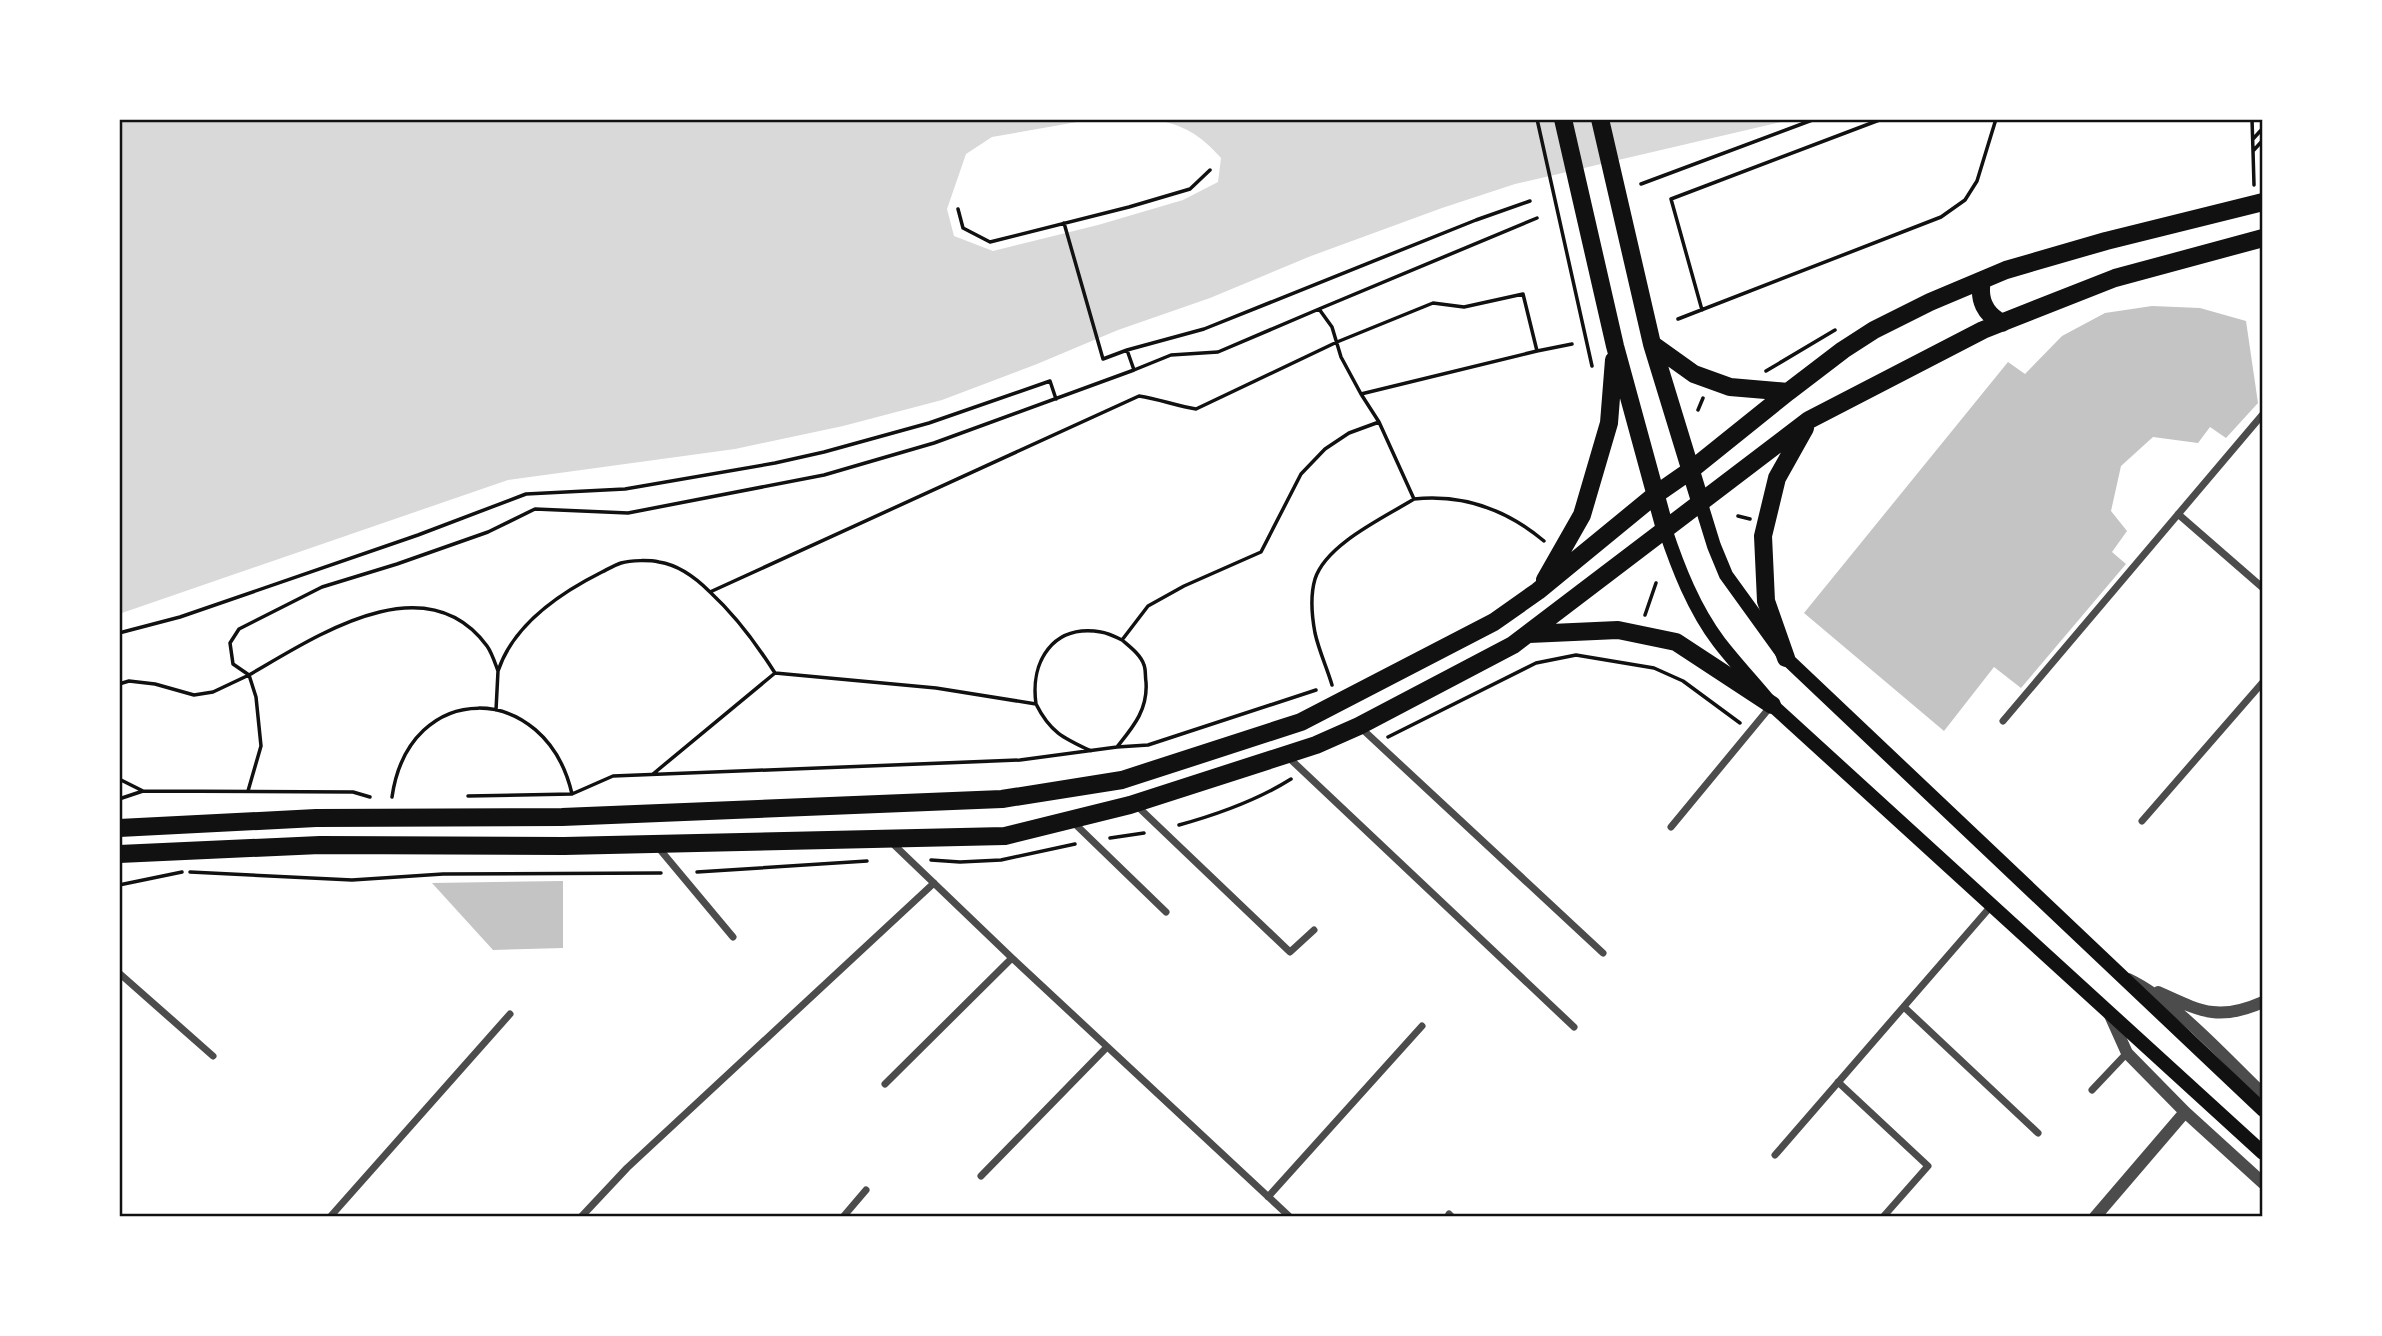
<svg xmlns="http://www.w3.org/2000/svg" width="2382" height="1336" font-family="Lora,serif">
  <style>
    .water { fill: #d9d9d9 }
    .building { fill: #c4c4c4 }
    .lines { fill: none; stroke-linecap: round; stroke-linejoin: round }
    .path { stroke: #111; stroke-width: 3.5 }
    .minor { stroke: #4c4c4c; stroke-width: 7 }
    .tertiary { stroke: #4c4c4c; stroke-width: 12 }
    .secondary { stroke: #111; stroke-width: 14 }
    .primary { stroke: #111; stroke-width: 18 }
    .neatline { fill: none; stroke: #111; stroke-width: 2.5 }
  </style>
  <rect width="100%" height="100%" fill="#fff"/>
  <path class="water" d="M119,119H1094L992,137L966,154L947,209L954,236L993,251L1098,225L1183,200L1218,182L1221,158C1200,134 1183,125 1153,119H1794L1515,184L1442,208L1311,256L1210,298L1118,330L1037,364L942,400L843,426L735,449L508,480L119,614Z"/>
  <path class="building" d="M2152,306L2200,308L2246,321L2258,403L2226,438L2210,427L2198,443L2153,437L2121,466L2111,511L2127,531L2112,552L2126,564L2021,688L1994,667L1944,731L1804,613L2008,362L2025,374L2062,336L2105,313Z
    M563,881V948L493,950L432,883Z"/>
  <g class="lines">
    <path class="path" d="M1537,119L1592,366
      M2252,119L2253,151
      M2253,139L2263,128
      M1641,184L1815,119
      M2254,185L2253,151L2263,140
      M958,209L963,228L990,242L1129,207L1190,189L1210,170
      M1064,223L1103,359L1127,350
      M1319,309L1537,218
      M1702,310L1671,199L1882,119
      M1678,319L1941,217L1965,200L1977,181L1996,119
      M1537,351L1572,344
      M1134,370L1171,355L1218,352L1319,309L1332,327L1341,357L1361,394L1379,422L1414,499C1385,517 1326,544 1315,579C1310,596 1312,617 1315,633C1319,651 1327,668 1332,685
      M1766,371L1835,330
      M1361,394L1537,351L1523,294L1464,307L1433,303L1337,342L1196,409C1177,406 1159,399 1139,396L710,592C736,616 756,643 775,673L936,688L1036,704C1030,661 1053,624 1101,632C1108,633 1116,637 1122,640L1148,606L1184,586L1261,552L1301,474L1325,449L1349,433L1379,422
      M1698,410L1703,398
      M1414,499C1463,494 1507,510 1544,541
      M1738,516L1750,519
      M1645,615L1656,583
      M119,633L180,617L418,535L526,494L625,489L775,463L824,452L929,423L1050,381L1056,399
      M119,684L129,681L155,684L194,695L213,692L249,675L233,664L230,643L239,629L322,587L397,564L488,532L535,509L628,513L824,475L934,443L1134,370L1127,350L1204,329L1476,220L1530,201
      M1036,704C1050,732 1063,738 1091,751
      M496,710L498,671
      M1388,737L1536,663L1576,655L1654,668L1683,681L1740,723
      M1117,747L1148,745L1316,690
      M653,774L775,673
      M119,779L143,791L119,799
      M143,791L353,792L370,797
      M248,791L261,746L256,697L249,675C315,637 425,562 487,646C492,653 495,663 498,671C513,625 560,593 602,572C608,569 615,565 621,563C631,560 650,560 659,562C679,565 697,579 710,592
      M468,796L572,794L613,776L1020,760L1117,747C1133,727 1148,710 1146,682C1145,677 1146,670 1144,665C1141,655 1130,647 1122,640
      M392,797C409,678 546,680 572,794
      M1179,825C1219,814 1256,801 1291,779
      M1110,838L1144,833
      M931,860L960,862L1001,860L1075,844
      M190,872L352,880L443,874L661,873
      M697,872L867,861
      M119,885L182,872"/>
    <path class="minor" d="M2178,514L2263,588
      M2003,721L2263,414
      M1360,727L1603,953
      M1287,756L1574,1027
      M1136,805L1290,952L1314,930
      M2142,821L2263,682
      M1073,822L1166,912
      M1671,827L1771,706
      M890,841L1012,958L1290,1217
      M657,846L733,937
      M119,973L213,1056
      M1904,1007L2038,1133
      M1838,1082L1928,1166L1883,1217
      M885,1084L1012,958
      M2092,1090L2127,1053
      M1775,1155L1992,905
      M981,1176L1107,1047
      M1268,1197L1422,1026
      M1449,1214L1452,1217
      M330,1217L510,1014
      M581,1217L627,1168L934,883
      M843,1217L866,1190"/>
    <path class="tertiary" d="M2128,979C2176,1002 2224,1057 2263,1094
      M2158,992C2200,1011 2218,1022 2263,1002
      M2109,1013L2127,1053L2185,1112L2263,1183
      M2095,1217L2185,1112"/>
    <path class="secondary" d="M1701,504L1714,546L1726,575L1786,658L2263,1110
      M1665,529C1678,568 1694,609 1719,642C1736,664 1755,684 1772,705L2263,1153"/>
    <path class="primary" d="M1563,119L1615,346L1665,529
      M1600,119L1652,344L1701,504
      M1982,281C1978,300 1985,314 2002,323
      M1652,344L1694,374L1730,387L1788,392
      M1545,580L1582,515L1609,423L1614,360
      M1529,634L1618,630L1676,642L1772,705
      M1786,658L1766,601L1763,536L1777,478L1805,428
      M119,828L316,818L562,817L1002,799L1122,780L1301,722L1494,622L1538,591L1655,495L1691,470L1788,392L1843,350L1874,330L1930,302L2006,270L2106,241L2263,202
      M119,854L320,845L564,846L1005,836L1130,805L1316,745L1359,726L1513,645L1809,420L1983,330L2115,278L2263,238"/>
  </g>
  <rect width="2382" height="1336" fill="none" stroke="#ffffff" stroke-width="242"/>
  <rect x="121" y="121" width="2140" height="1094" class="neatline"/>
</svg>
